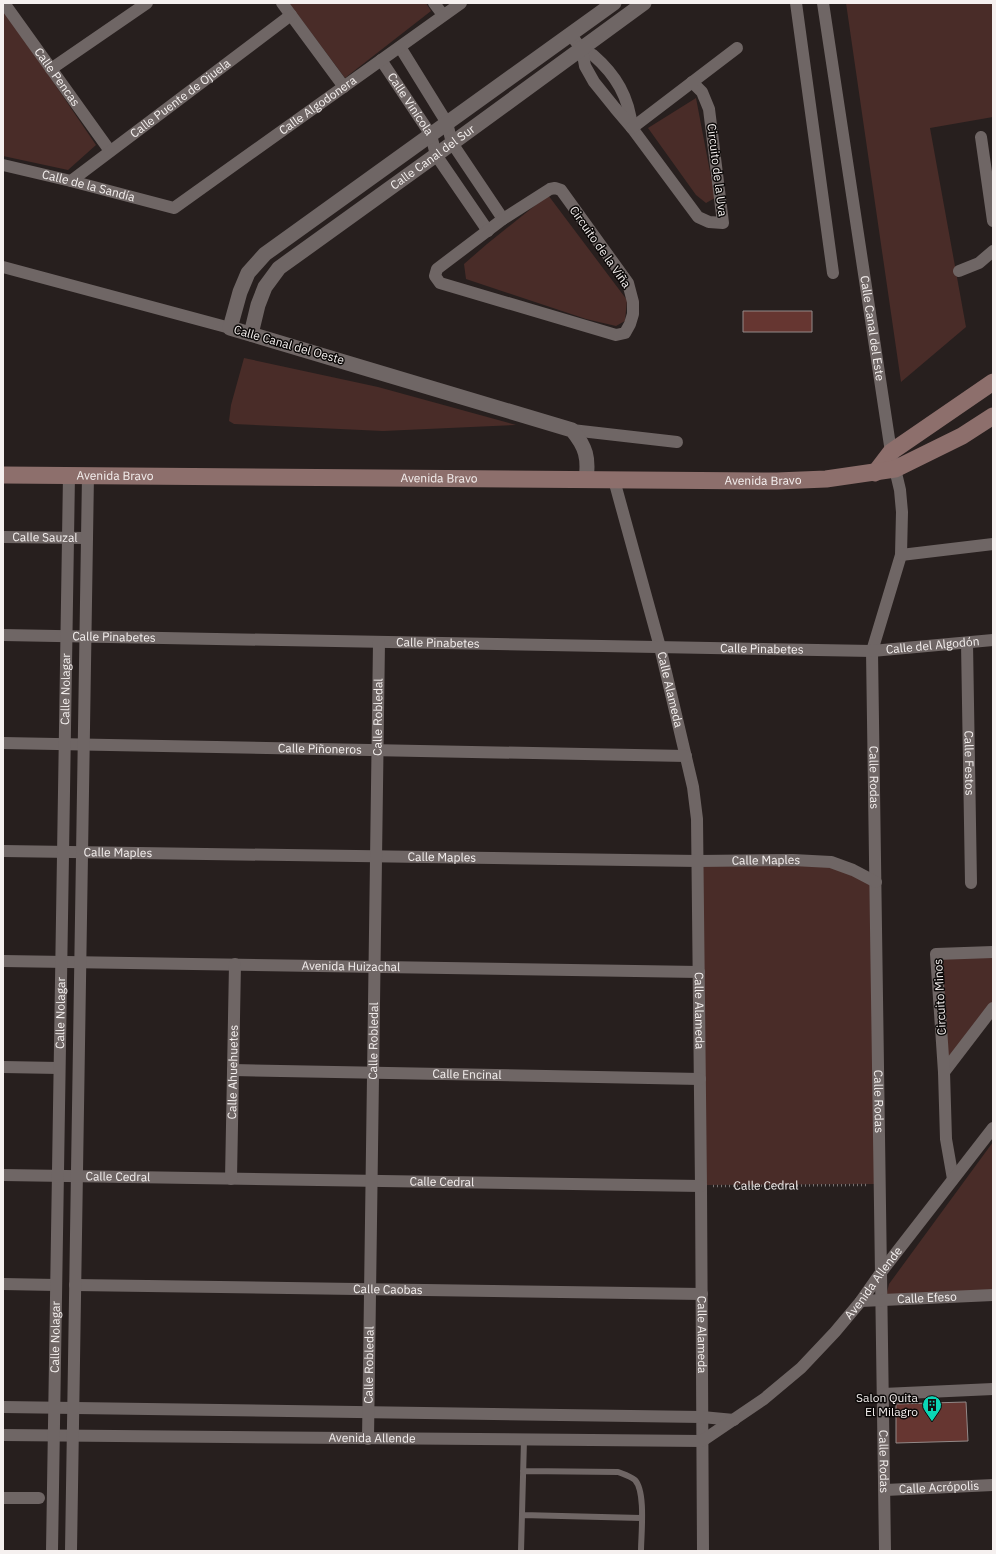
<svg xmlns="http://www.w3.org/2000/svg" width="996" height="1554" font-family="'IBM Plex Sans',sans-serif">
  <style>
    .green { fill: #492c28 }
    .building { fill: #663631; stroke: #938988 }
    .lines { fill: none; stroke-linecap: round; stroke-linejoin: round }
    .path { stroke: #797372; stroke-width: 2.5; stroke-dasharray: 1 3; stroke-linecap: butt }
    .service { stroke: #6f6665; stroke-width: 6 }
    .minor { stroke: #6f6665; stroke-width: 12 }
    .tertiary { stroke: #6f6665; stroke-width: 15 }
    .secondary { stroke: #8d6f6c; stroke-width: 17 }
    .labels { text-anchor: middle; stroke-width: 3; stroke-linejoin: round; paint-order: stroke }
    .street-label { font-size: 12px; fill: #f5f0ef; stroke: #0d0a09 }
    .poi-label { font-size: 12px; fill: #f5f0ef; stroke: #0d0a09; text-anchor: end }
  </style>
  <rect width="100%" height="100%" fill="#271f1e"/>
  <path class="green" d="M289,3H426L431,11L345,78Z
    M846,3H993V117L930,128L966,327L901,382Z
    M3,8L96,145L68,170L3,156Z
    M696,98L715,198L706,203L696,195L648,128Z
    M548,195L627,300L625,321L616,326L586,319L466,279L464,264L487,244Z
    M244,358L378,387L516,425L383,431L234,424L229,421L231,405Z
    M699,863L830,864L874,883L879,1184L702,1185Z
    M993,954V1005L945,1068L938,956Z
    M993,1142V1292L886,1296L889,1284Z"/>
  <path class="building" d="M743,311H812V332H743Z
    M966,1402L968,1441L896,1443V1404Z"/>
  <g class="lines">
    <path class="path" id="s1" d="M713,1186L868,1185"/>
    <path class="service" d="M523,1471L618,1472C623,1474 630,1476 635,1480C646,1492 641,1535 641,1551
      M522,1515L641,1518
      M521,1551L524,1440"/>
    <g class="minor">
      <path id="s2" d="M4,3L110,151"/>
      <path d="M282,3L344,87"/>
      <path d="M434,3L443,15"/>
      <path d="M796,3L833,273"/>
      <path id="s3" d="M823,3L891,452L900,490L902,512L901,555L872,651L885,1551"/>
      <path d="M570,34C574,39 578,45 582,49C586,51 590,53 593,55C616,75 629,97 632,128"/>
      <path d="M400,47L447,123L452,143L503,219"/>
      <path d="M582,49L585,66L594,82L615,108L632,128L698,217L709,222L723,223L709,109L702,92L692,82"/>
      <path id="s4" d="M381,60L431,135L436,155L488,231"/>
      <path d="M51,69L147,3"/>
      <path d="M632,128L737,48"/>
      <path d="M981,137L993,221"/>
      <path id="s5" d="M3,165L71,181L174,208L461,3"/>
      <path id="s6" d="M71,181L291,15"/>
      <path d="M555,188L561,190L628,283L633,302V314L630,324L625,333L616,335L440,283L435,276L437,269L503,219L550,189Z"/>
      <path d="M3,267L230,328"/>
      <path d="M959,271L979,263L993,251"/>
      <path d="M572,430L677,442"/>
      <path id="s7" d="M614,480L660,647L693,787L697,819L701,1186L703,1551"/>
      <path id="s8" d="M3,537L87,538"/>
      <path d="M901,555L993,544"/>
      <path id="s9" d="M3,635L872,651L993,640"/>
      <path id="s10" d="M967,643L971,883"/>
      <path id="s11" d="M3,743L686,756"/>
      <path id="s12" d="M3,851L698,861L793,860L831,862L853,870L876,882"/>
      <path id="s13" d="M3,961L699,972"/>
      <path d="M3,1067L59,1068"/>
      <path id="s14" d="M233,1070L700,1079"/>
      <path d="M944,1072L993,1008"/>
      <path id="s15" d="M3,1175L701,1186"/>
      <path id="s16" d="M231,1179L235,964"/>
      <path d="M953,1179L946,1139L944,1072L936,954L993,952"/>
      <path d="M3,1284L56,1285"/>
      <path id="s17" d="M75,1285L702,1294"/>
      <path id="s18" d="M861,1301L993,1295"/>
      <path d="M883,1394L993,1389"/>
      <path d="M3,1407L702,1417L734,1420"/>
      <path id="s19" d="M3,1435L702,1441L764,1399L801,1368L835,1332L861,1301L882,1271L993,1128"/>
      <path id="s20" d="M368,1439L379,642"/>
      <path id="s21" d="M885,1490L993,1485"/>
      <path d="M3,1498H39"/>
      <path id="s22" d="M52,1551L69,475"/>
      <path d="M71,1551L88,475"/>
    </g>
    <g class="tertiary">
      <path id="s23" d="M251,334L258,305L265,287L279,268L436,155L644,3"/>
      <path d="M586,480C589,458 586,447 572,430L230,328L240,292L248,273L265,254L614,3"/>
    </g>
    <g class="secondary">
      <path d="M875,473L891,452L993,382"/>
      <path id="s24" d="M3,475L777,481L826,479L895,469L962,436L993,416"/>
    </g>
  </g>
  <defs>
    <symbol id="building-pin" viewBox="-11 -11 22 30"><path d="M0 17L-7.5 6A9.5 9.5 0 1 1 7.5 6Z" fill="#0bd5b5" stroke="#0d0a09"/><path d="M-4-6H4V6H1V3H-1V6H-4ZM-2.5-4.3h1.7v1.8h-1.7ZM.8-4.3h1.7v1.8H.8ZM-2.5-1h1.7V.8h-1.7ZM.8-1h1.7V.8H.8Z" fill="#111"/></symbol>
  </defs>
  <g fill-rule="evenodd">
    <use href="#building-pin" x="921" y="1394" width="22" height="30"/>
  </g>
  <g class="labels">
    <g class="street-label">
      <text dy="4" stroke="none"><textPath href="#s2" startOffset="91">Calle Pencas</textPath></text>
      <text dy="4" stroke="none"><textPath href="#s6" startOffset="137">Calle Puente de Ojuela</textPath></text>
      <text dy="4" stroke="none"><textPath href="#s4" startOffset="53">Calle Vinícola</textPath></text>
      <text dy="4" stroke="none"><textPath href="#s5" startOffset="353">Calle Algodonera</textPath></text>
      <text dy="4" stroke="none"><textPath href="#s23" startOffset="262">Calle Canal del Sur</textPath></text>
      <text transform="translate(717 170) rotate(83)" y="4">Circuito de la Uva</text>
      <text dy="4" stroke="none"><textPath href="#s5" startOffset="88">Calle de la Sandía</textPath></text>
      <text transform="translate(600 247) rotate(55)" y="4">Circuito de la Viña</text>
      <text dy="4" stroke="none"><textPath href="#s3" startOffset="329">Calle Canal del Este</textPath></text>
      <text transform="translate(289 345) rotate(16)" y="4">Calle Canal del Oeste</text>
      <text dy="4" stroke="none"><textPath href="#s24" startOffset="112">Avenida Bravo</textPath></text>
      <text dy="4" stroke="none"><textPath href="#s24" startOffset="436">Avenida Bravo</textPath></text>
      <text dy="4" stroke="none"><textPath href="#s24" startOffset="760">Avenida Bravo</textPath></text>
      <text dy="4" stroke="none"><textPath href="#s8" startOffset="42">Calle Sauzal</textPath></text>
      <text dy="4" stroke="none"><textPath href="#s9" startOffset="111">Calle Pinabetes</textPath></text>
      <text dy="4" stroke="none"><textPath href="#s9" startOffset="435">Calle Pinabetes</textPath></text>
      <text dy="4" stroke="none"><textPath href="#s9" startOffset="930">Calle del Algodón</textPath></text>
      <text dy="4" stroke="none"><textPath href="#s9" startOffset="759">Calle Pinabetes</textPath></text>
      <text dy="4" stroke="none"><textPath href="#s22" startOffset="862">Calle Nolagar</textPath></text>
      <text dy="4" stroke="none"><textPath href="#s7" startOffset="217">Calle Alameda</textPath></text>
      <text dy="4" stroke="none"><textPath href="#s20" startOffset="722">Calle Robledal</textPath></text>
      <text dy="4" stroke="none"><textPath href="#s11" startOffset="317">Calle Piñoneros</textPath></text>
      <text dy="4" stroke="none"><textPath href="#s10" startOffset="120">Calle Festos</textPath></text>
      <text dy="4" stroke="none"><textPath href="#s3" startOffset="785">Calle Rodas</textPath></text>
      <text dy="4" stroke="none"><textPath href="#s12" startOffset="115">Calle Maples</textPath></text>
      <text dy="4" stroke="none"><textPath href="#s12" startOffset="439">Calle Maples</textPath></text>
      <text dy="4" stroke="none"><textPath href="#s12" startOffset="763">Calle Maples</textPath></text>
      <text dy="4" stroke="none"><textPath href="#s13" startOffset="348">Avenida Huizachal</textPath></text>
      <text transform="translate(940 997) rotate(-93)" y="4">Circuito Minos</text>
      <text dy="4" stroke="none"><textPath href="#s7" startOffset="541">Calle Alameda</textPath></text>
      <text dy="4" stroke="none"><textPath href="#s22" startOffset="538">Calle Nolagar</textPath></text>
      <text dy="4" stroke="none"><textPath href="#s20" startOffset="398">Calle Robledal</textPath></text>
      <text dy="4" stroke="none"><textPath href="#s16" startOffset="107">Calle Ahuehuetes</textPath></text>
      <text dy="4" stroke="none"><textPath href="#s14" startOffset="234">Calle Encinal</textPath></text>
      <text dy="4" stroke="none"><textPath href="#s3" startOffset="1109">Calle Rodas</textPath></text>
      <text dy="4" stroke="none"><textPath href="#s15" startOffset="115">Calle Cedral</textPath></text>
      <text dy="4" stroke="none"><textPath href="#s15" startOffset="439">Calle Cedral</textPath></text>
      <text dy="4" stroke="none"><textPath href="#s1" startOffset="53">Calle Cedral</textPath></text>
      <text dy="4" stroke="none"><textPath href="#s19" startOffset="934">Avenida Allende</textPath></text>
      <text dy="4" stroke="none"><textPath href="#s17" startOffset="313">Calle Caobas</textPath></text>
      <text dy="4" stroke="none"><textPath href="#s18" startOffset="66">Calle Efeso</textPath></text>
      <text dy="4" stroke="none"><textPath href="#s7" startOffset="865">Calle Alameda</textPath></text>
      <text dy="4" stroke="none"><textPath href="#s22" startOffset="214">Calle Nolagar</textPath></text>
      <text dy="4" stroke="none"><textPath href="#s20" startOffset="74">Calle Robledal</textPath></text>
      <text dy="4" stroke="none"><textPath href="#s19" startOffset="369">Avenida Allende</textPath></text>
      <text dy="4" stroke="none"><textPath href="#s3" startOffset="1469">Calle Rodas</textPath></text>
      <text dy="4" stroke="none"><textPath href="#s21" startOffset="54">Calle Acrópolis</textPath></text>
    </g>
    <g class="poi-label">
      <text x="918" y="1402">Salon Quita<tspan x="918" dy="14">El Milagro</tspan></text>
    </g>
  </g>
  <rect width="996" height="1554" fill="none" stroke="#f5f0ef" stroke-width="8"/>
</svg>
